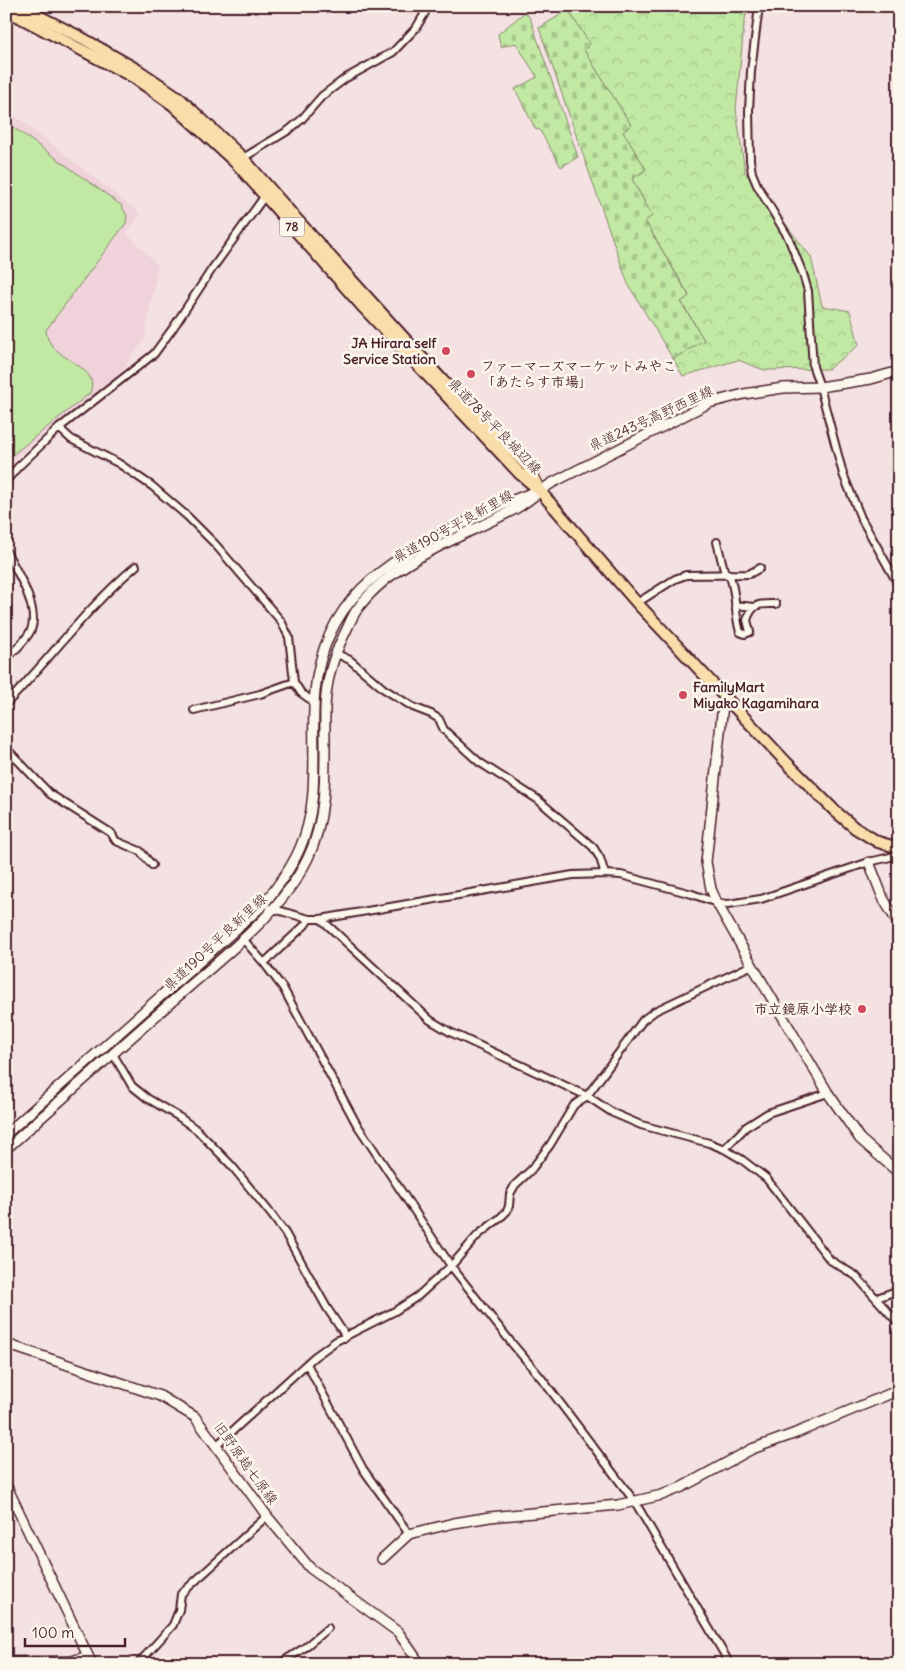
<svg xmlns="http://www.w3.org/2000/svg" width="905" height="1670" font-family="Delius,'Klee One',sans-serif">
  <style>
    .built { fill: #efd2da }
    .grass { fill: #c1e9a4; stroke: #868468 }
    .forest { fill: url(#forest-crowns); stroke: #868468 }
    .cemetery { fill: url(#cemetery-stones); stroke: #868468 }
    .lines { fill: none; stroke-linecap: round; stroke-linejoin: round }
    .minor-casing { stroke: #4a1f2b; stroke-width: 10 }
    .tertiary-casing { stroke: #4a1f2b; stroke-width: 12 }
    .secondary-casing { stroke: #4a1f2b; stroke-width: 12 }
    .primary-casing { stroke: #4a1f2b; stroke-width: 14 }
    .minor { stroke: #fbf7ec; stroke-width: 6 }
    .tertiary { stroke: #fbf7ec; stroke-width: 9 }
    .secondary { stroke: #fbf7ec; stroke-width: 9 }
    .primary { stroke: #f9deab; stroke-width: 10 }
    .poi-dot { fill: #d1495b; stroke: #fbf7ec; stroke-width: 2 }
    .labels { text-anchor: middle; stroke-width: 5; stroke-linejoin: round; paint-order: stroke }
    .shield { fill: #fbf7ec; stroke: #7f6065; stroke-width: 1 }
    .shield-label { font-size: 12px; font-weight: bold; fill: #4a1f2b }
    .poi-label { font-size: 14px; font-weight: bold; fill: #4a1f2b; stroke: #fbf7ec; text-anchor: end }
    .street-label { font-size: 14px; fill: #4a1f2b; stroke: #fbf7ec }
  </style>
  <defs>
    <pattern id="forest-crowns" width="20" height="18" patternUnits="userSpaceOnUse" patternTransform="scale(1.25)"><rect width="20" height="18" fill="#c1e9a4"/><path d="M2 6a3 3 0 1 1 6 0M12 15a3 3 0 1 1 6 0" fill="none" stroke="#a7c78d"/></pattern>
    <pattern id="cemetery-stones" width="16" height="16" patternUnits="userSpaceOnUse" patternTransform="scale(1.25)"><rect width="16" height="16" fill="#c1e9a4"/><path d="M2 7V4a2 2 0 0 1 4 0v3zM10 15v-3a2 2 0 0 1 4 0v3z" fill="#a7c78d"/></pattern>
  </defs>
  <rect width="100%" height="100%" fill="#f4e1e2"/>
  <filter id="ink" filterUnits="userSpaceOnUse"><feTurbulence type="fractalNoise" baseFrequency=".02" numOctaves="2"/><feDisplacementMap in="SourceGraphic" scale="10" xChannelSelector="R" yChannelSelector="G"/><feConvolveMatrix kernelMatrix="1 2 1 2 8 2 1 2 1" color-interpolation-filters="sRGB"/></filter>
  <g filter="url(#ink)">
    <path class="built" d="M6,109L141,214L126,233L158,265L144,340L115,379L6,465Z"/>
    <path class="grass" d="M6,122L121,205L127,216L126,223L46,330C47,361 102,363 90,393L6,460Z"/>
    <path class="forest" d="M560,6H748L744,24L736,110L745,172L811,257L822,306L850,311L859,345L828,369L764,370L738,360L683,376L673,359L704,340L681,301L689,295L645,221L652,215L632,179L646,169L623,132L631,125L584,50L590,44L568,10Z"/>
    <path class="cemetery" d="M568,10L590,44L584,50L631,125L623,132L646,169L632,179L652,216L645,221L689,296L681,302L704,340L673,359L628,284L539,28Z
      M525,12L530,18L578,157L561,167L539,129L536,130L515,89L537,77L516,43L501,47L498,34Z"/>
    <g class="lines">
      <defs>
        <path id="minor" d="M759,6L751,71L749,111L750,160L752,173L757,185L788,237L803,274L808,291L813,367L820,387L843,474L861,518L899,586
          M243,158L289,130L301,120L322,96L346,78L393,52L416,28L425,13L418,6
          M59,428L71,439L118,463L152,486L187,516L215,544L281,621L289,637L294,682L301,693L314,702
          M6,481L18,467L59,428L154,354L173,328L212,269L264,197
          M717,542L725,574
          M6,551C16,570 40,608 31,630C26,641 14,651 6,659
          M729,574C737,593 734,612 740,632L745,634L750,632L747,620C753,602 760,604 776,604
          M637,603L675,579L686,575L749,574L760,568
          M735,605L754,607
          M335,653L350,660L384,689L413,707L431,714L439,719L444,730L479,762L537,799L593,847L600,858L605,874
          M6,704C50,659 87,607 136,566
          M194,710L260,694L294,682
          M6,748L50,794L111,833L116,841L140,851L152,865
          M899,758L897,768L899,775
          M270,908L309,919H321L573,875L605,874L621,875L692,894L717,903L728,904L761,899L869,862L899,855
          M321,919L430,1020L450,1032L587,1096L613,1113L641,1125L709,1143L724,1149L741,1159L766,1178L830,1260L856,1276L899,1324
          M243,939L264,963L283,988L356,1123L451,1266L510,1341L542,1379L635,1502L730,1664
          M264,963L305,925L309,919
          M113,1054L132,1086L147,1098L179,1117L197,1130L232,1166L271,1214L285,1233L327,1308L343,1332L345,1338
          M724,1149L746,1127L768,1113L828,1093
          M877,1298L899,1290
          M307,1364L363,1469L409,1534
          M216,1446L314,1357L336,1341L395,1311L418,1296L451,1266L478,1235L500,1218L507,1211L509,1206L510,1194L515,1185L531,1170L550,1145L574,1105L587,1096L643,1020L655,1011L752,965
          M138,1664L173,1625L179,1610L181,1594L267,1516
          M279,1664L304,1648L328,1628"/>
        <path id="tertiary" d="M724,695L706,862L711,889L717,903L752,965L828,1093L860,1139L899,1173
          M869,862L883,898L899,925
          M6,1344L160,1396L195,1417L267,1516L310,1568L398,1632L420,1664
          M382,1559L409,1534L454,1523L490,1517L618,1505L662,1495L682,1487L752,1449L796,1433L899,1390
          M6,1662L72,1661L88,1656"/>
        <path id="secondary" d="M6,1134L263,905C277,887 291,869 300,848C322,799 310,742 315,691C324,601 382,564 456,527C481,515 505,502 532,493
          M6,1149C63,1098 119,1048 176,998C222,957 281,914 308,858C330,812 324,757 325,708C326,682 332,659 344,635C348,627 351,619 356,611C390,561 463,537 515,509C528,502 539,491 552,483L709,403L744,394L783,388L820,387L871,379L899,371
          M6,1485L92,1664"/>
        <path id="primary" d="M19,6L82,38L138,70L178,97L243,158L292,214L443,381L528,467L537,485
          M6,10L133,77L173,105L236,163L360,304L520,474L539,490L637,603L786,762L835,811L855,828L878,842L899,848"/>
      </defs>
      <use href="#minor" class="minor-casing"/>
      <use href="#tertiary" class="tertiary-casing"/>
      <use href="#secondary" class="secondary-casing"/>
      <use href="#primary" class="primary-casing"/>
      <use href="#minor" class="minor"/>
      <use href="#tertiary" class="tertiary"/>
      <use href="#secondary" class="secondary"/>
      <use href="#primary" class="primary"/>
    </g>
  </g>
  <g class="poi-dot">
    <circle cx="446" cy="351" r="5"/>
    <circle cx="471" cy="374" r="5"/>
    <circle cx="683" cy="695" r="5"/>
    <circle cx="862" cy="1009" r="5"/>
  </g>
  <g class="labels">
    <rect class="shield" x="279.5" y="217.5" width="25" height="19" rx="4"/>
    <g class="shield-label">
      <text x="292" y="231">78</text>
    </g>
    <g class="poi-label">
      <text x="436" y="348">JA Hirara self<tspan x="436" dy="16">Service Station</tspan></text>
      <text x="481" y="371" text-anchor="start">ファーマーズマーケットみやこ<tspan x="481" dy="16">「あたらす市場」</tspan></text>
      <text x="693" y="692" text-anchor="start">FamilyMart<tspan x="693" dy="16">Miyako Kagamihara</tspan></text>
      <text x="852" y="1014">市立鏡原小学校</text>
    </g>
    <g class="street-label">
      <text transform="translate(651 418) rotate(-25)" y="5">県道243号高野西里線</text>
      <text transform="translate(495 426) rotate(46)" y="5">県道78号平良城辺線</text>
      <text transform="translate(453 526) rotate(-29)" y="5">県道190号平良新里線</text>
      <text transform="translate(215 942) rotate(-43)" y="5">県道190号平良新里線</text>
      <text transform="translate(246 1463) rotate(54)" y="5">旧野原越七原線</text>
    </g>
  </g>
  <rect width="905" height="1670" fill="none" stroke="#fbf7ec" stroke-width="25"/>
  <rect x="12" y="12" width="880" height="1645" fill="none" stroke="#4a1f2b" stroke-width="2" filter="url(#ink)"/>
  <path d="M25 1638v8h100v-8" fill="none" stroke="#4a1f2b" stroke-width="2.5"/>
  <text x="32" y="1638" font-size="15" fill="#4a1f2b" stroke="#fbf7ec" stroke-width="4" paint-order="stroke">100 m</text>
</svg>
